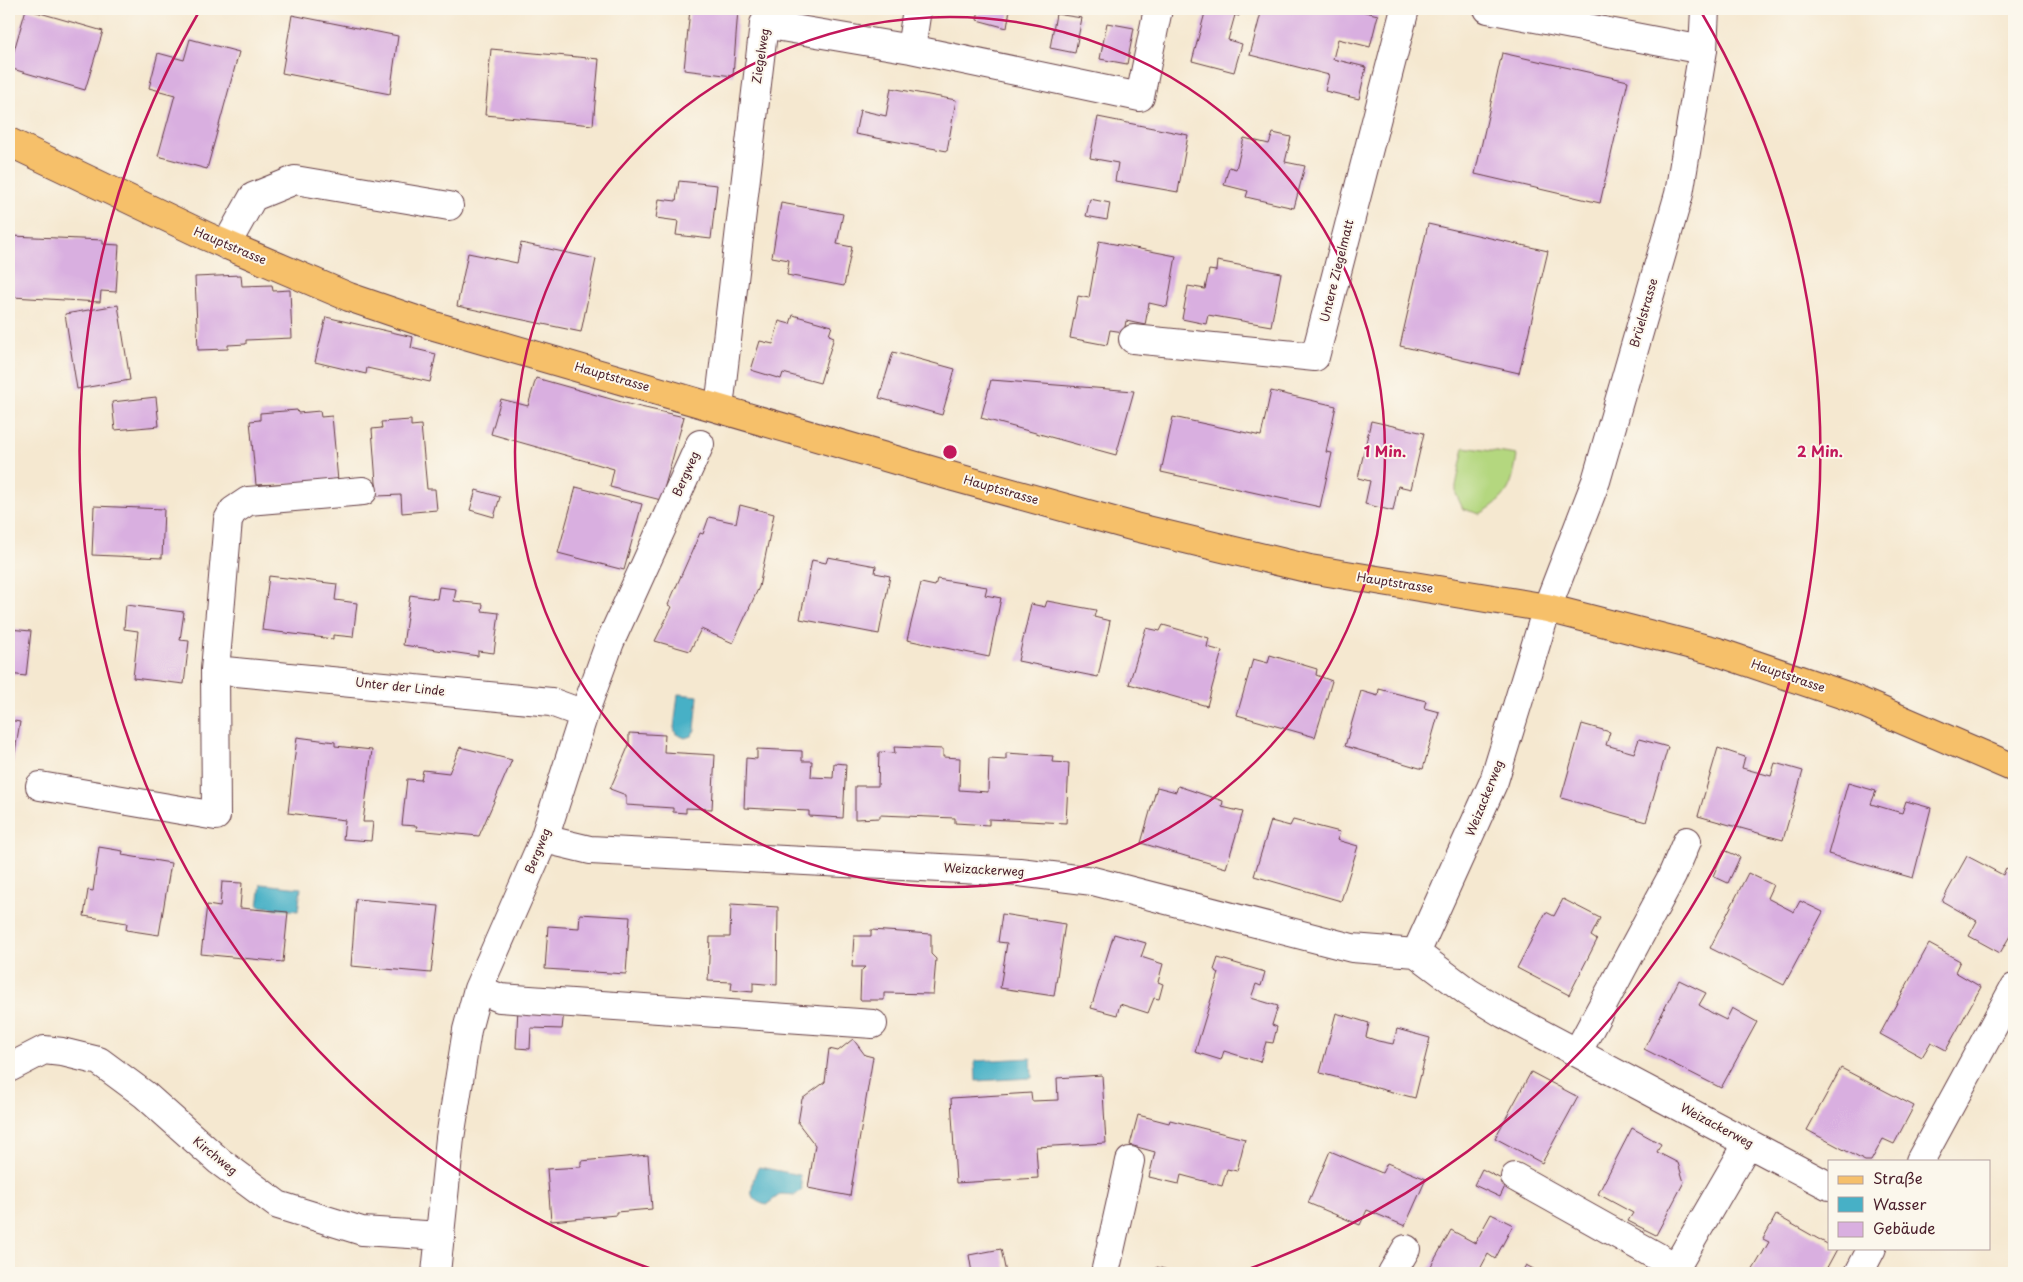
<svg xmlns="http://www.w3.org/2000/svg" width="2023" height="1282" font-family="'Playpen Sans',sans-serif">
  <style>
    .green { fill: #b4d77f; stroke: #7f7b55 }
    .water { fill: #47b0c6; stroke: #486878 }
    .building { fill: #d9afe0 }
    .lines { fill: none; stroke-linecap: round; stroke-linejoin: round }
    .minor-casing { stroke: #643d44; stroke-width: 30 }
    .major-casing { stroke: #643d44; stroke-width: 30 }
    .minor { stroke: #fff; stroke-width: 28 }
    .major { stroke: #f6c06b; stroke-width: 28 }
    .ring { fill: none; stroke: #c2185b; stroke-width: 2.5 }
    .labels { text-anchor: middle; stroke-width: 4; stroke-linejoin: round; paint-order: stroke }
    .street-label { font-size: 12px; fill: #4a1f2b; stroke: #fbf7ec }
    .centre { fill: #c2185b; stroke: #fbf7ec; stroke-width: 2.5 }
    .ring-label { font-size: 15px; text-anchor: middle; font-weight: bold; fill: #c2185b; stroke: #fbf7ec; stroke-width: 4; stroke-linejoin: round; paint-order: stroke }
  </style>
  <rect width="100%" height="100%" fill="#fbf7ec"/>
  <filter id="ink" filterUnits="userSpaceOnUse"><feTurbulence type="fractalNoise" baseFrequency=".02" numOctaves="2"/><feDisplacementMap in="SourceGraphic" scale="10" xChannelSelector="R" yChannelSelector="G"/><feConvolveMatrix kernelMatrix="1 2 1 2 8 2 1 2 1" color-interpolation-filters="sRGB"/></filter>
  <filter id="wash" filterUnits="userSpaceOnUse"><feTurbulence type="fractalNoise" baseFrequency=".0096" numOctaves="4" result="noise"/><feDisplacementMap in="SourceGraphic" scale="20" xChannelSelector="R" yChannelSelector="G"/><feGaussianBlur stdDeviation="1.12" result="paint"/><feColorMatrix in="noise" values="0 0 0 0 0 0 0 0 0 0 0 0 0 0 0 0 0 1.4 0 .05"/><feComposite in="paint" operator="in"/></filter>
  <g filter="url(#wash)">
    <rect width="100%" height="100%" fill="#f5e8d0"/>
    <path class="green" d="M1464,447L1517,455C1512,487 1509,497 1480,514L1463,509L1456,494V486Z"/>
    <path class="water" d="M678,694L698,696L695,730L691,736L685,738L676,734L674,728Z
      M261,884L301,888L298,911L258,906Z
      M1031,1058L1032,1078L976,1081L975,1061Z
      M759,1167L800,1175L802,1189L796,1195L781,1194L766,1205C760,1203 754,1201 752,1195C751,1188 754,1172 759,1167Z"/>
    <g id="blocks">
      <path class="building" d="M26,9L103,31L85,90L9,68Z
        M690,9H738L733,76L684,70Z
        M979,9H1010L1007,28L977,20Z
        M1206,9H1241L1239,16L1235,15L1228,40L1242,44L1234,72L1192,61Z
        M1262,9H1353L1378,15L1370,47L1338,39L1333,59L1366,67L1359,99L1325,91L1329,75L1250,55Z
        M1056,14L1082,18L1075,53L1050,48Z
        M292,15L398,36L390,94L282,73Z
        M1107,23L1134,28L1127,64L1100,59Z
        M190,39L239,52L207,169L158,156L175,95L149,88L158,53L184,60Z
        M491,49L599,59L593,125L485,115Z
        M1502,53L1628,81L1600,203L1475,174Z
        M891,88L956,100L947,151L855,134L860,110L886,116Z
        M1098,117L1188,135L1178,192L1115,181L1118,163L1090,158Z
        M1273,133L1291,137L1285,162L1305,166L1294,208L1246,197L1248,191L1224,185L1229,167L1236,169L1244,138L1269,144Z
        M679,181L717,185L711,239L676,235L678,221L656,218L659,199L676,201Z
        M1090,199L1110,203L1107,220L1086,216Z
        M781,203L843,214L837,244L852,247L844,286L787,275L789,260L772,257Z
        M1428,224L1548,251L1519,373L1400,346Z
        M12,236L103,240V244L119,245L116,292L101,291L100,302L12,297L13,282H9V243H12Z
        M1099,241L1176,256L1167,307L1149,303L1145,325L1126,321L1124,332L1110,330L1107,345L1070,338L1078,296L1089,298Z
        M521,243L596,259L581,332L457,306L468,253L517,263Z
        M1217,261L1281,273L1271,326L1208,315L1206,324L1182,319L1188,286L1205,289L1209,270L1216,271Z
        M241,275L242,286L272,285L273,291L290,290L292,338L246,340V344L228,345V349L198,350L195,277Z
        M118,305L130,380L77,389L65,314Z
        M793,315L832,326L829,335L834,337L820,383L783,373L781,379L751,370L760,341L773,344L779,321L790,324Z
        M326,317L413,337L411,348L436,354L430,382L367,368L366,374L315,362Z
        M893,352L955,369L942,415L879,398Z
        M536,378L632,405L684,417L661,500L610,487L614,469L491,434L501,399L528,406Z
        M991,380L1134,391L1116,455L981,418Z
        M1271,391L1336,406L1326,452L1332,453L1320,507L1161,472L1173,417L1261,436Z
        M156,397L159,426L115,430L112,402Z
        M297,410L298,413L320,411L321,417L332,416L338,481L256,485L250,421L260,420V413Z
        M411,420V426L421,425L427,489H435L437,510L402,513L401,495L377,496L372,429L382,428L381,422Z
        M1371,421L1424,433L1411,489L1398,486L1393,511L1365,504L1370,481L1358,478Z
        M576,487L642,504L624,570L558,553Z
        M476,490L500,497L494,517L470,510Z
        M740,505L774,514L759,587L733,643L701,629L690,651L655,641L672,607L668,605L700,533L703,534L709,517L736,523Z
        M94,506L164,509L162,558L92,555Z
        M828,557L876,566L875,573L890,576L879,634L800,619L812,560L826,563Z
        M269,576L337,584L335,600L357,603L353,637L333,635V639L262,630Z
        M937,579L987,587L985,595L1001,598L989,657L907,640L921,583L935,586Z
        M439,587L456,589L454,601L483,604L482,611L499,613L494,653L478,651V656L403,645L410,595L437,599Z
        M1047,601L1096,610L1094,617L1110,621L1098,677L1018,661L1031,604L1045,607Z
        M126,605L184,612L180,640L189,641L184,684L133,678L138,631L124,629Z
        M1163,625L1209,638L1207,647L1222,651L1207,706L1129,684L1146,628L1160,631Z
        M9,629L31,631L26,676L9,674Z
        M1270,655L1317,669L1316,675L1332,681L1315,737L1237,715L1253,659L1268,663Z
        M1379,689L1426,701L1424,708L1439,712L1423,769L1345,746L1361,691L1378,696Z
        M9,720L20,722L13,763H9Z
        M1582,724L1610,732L1606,745L1634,753L1639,739L1668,747L1646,822L1561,798Z
        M629,733L665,735L664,752L715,755L712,809L686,808V813L673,812V808L626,805V795L610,789L629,745Z
        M297,737L335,742V746L372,750L363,822H373L371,841L343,839L345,820L288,813Z
        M460,747L512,760L479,836L416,830L417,826L402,825L407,779L421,780L423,770L449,773Z
        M894,747L943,749V757L960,758L959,790L988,792L989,759L1006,760V753L1053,756L1052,762L1069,763L1066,823L989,819V825L955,823V818L880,815V818L855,819V786H878L879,752L895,753Z
        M1718,748L1745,757L1742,768L1771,776L1775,763L1803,771L1783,840L1698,816Z
        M757,749L802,751V761H812L811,777L833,778L834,763L846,764L843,818L809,816V811L744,808L746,758L757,759Z
        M1848,783L1876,791L1871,804L1888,809L1902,813L1906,801L1931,808L1913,878L1828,854Z
        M1178,786L1223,801L1222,807L1243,812L1226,868L1141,843L1157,787L1176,792Z
        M1293,820L1340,832L1337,840L1358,846L1341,901L1254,876L1271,821L1290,826Z
        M99,847L123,851L122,855L171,863L159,935L126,930L127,923L84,916L88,890L93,891Z
        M1724,850L1740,857L1728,883L1713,876Z
        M1967,856L2003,875L2006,868L2014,872V929L2000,953L1969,936L1977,921L1942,901Z
        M1748,873L1773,885L1767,898L1794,912L1800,901L1823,912L1784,985L1710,948Z
        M222,882L242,883L240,908L288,912L283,962L201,954L207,905L220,907Z
        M356,899L439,906L431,973L351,966Z
        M1563,899L1600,918L1591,936L1597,940L1569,995L1517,968L1546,912L1554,916Z
        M731,904L778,907L777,985L753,983V992L731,990L732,982L708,981L710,937H730Z
        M580,914L630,917L626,974L545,969L548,926L579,928Z
        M1002,914L1065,924L1054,996L1000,988L1007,943L998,942Z
        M871,930L931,934V954L936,959L933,994L884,993V1000H860L861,971L865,967H852L854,936H871Z
        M1114,934L1146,943L1141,957L1163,964L1158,982L1163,984L1159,999L1154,998L1148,1013L1120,1004L1117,1015L1091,1008Z
        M1929,944L1960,961L1955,972L1981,987L1946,1050L1931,1042L1922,1057L1880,1034Z
        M1218,958L1265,972L1261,986L1256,984L1251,998L1278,1006L1272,1025L1277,1027L1273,1043L1266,1042L1260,1062L1224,1051L1221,1060L1195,1052L1219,973L1214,970Z
        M1679,980L1706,993L1699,1005L1712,1013L1726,1020L1732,1008L1757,1022L1721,1088L1644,1049Z
        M518,1008L564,1011L562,1029L531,1028L530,1049L516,1048Z
        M1336,1013L1369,1023L1366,1037L1378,1041L1393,1044L1397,1029L1430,1038L1415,1098L1320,1073Z
        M853,1039L865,1055L873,1057L850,1196L808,1188L815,1145L798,1123L802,1099L825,1082L829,1049L838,1051Z
        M1841,1068L1914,1106L1894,1144L1883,1139L1871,1161H1865L1807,1130Z
        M1531,1072L1578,1097L1542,1163L1495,1138Z
        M1102,1075L1106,1143L1036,1147L1038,1178L956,1183L951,1098L1031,1093L1032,1101L1058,1100L1057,1078Z
        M1138,1115L1169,1123L1170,1120L1245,1139L1237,1171L1227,1169L1222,1186L1181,1175L1179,1184L1149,1177L1155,1152L1130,1145Z
        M1632,1128L1661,1144L1657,1152L1678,1163L1684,1182L1656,1235L1628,1221L1633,1213L1598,1194Z
        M1330,1151L1382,1173L1387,1163L1426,1179L1405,1226L1367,1210L1360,1225L1308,1203Z
        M648,1155L652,1209L616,1212V1215L551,1221L547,1169L581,1167V1161Z
        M1482,1169L1507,1182L1500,1197L1474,1185Z
        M1491,1214L1513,1225L1495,1259L1488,1254L1478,1273H1427L1451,1230L1475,1243Z
        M1776,1215L1829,1245V1248L1837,1249L1824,1273H1751L1769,1242L1763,1239Z
        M1001,1249L1006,1273H972L969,1255Z
        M1526,1265L1541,1273H1521Z
        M1157,1267L1179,1273H1156Z"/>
    </g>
  </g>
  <g filter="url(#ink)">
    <use href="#blocks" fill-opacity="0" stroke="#643d44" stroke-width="1"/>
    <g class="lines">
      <defs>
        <path id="minor" d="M1488,9L1703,50
          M911,49L917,9
          M226,245L253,197L295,180L449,206
          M1133,339L1315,357L1405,9
          M719,408L764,24L911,49L1140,97L1158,9
          M215,670L551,702L584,714
          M40,786L216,816L215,670L228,520L233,511L248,501L363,491
          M544,839L590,850L1019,872L1093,881L1352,948L1416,953L1468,992L1504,1014L1829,1186
          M1416,953L1494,781L1547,608L1596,481L1679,194L1703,50L1705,9
          M478,989L500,998L873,1024
          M1577,1053L1672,876L1687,841
          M9,1068L44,1050L62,1052L99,1061L145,1095L219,1161L278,1205L362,1231L441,1236
          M1920,1161L2014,988
          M1515,1177L1676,1267L1748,1143
          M436,1273L450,1138L467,1030L478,989L544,839L584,714L610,642L700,444
          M1105,1273L1130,1161
          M1392,1273L1406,1249
          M1859,1273L1872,1248"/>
        <path id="major" d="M9,142L206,236L349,297L431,325L954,477L1135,527L1310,569L1547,608L1715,651L1847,696L2014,768"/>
      </defs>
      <use href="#minor" class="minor-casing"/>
      <use href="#major" class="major-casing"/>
      <use href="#minor" class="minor"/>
      <use href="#major" class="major"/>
    </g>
  </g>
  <g class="ring">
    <circle cx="950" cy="452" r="435"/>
    <path d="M660 1272A870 870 0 0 1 200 10M1700 10A870 870 0 0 1 1240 1272"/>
  </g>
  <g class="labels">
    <g class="street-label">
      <text transform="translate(761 56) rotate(-81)" y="4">Ziegelweg</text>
      <text transform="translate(230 246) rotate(23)" y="4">Hauptstrasse</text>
      <text transform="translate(1337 271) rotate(-76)" y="4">Untere Ziegelmatt</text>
      <text transform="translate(1644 313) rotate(-74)" y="4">Brüelstrasse</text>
      <text transform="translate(612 377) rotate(16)" y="4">Hauptstrasse</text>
      <text transform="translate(686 474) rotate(-66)" y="4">Bergweg</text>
      <text transform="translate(1001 490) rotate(16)" y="4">Hauptstrasse</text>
      <text transform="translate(1395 583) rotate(9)" y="4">Hauptstrasse</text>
      <text transform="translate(1788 676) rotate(19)" y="4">Hauptstrasse</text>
      <text transform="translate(400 687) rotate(6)" y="4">Unter der Linde</text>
      <text transform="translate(1485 798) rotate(-68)" y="4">Weizackerweg</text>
      <text transform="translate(538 851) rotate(-68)" y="4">Bergweg</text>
      <text transform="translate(984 870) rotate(3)" y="4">Weizackerweg</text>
      <text transform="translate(1717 1126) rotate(28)" y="4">Weizackerweg</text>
      <text transform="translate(215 1156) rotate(39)" y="4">Kirchweg</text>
    </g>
  </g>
  <circle cx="950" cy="452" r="8" class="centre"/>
  <g class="ring-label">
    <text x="1385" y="457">1 Min.</text>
    <text x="1820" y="457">2 Min.</text>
  </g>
  <rect width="2023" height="1282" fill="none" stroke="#fbf7ec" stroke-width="30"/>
  <rect x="1828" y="1160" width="162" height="90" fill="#fbf7ec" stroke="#b4a19f"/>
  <rect x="1838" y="1176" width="25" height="8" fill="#f6c06b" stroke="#b4a19f"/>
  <text x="1873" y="1184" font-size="15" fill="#4a1f2b">Straße</text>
  <rect x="1838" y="1197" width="25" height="15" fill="#47b0c6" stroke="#b4a19f"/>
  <text x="1873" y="1210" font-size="15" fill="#4a1f2b">Wasser</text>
  <rect x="1838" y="1222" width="25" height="15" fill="#d9afe0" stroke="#b4a19f"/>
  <text x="1873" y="1234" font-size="15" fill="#4a1f2b">Gebäude</text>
</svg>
